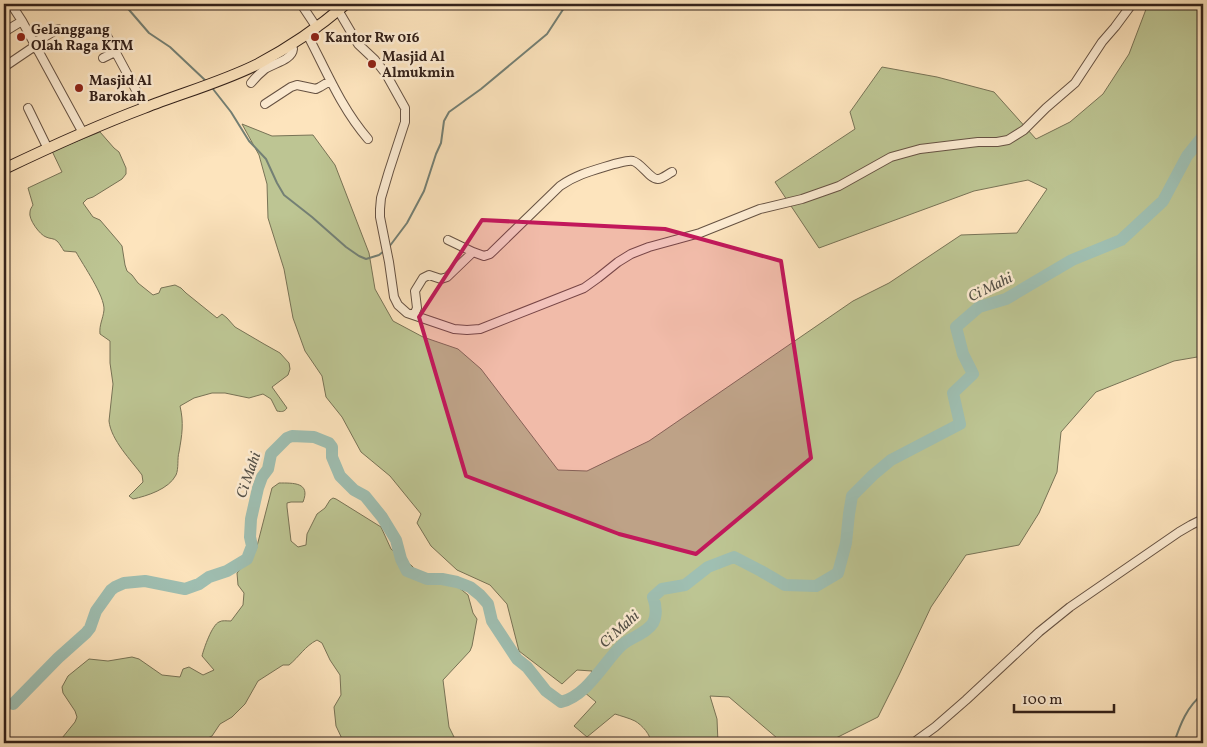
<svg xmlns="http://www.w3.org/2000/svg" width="1207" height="747" font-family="Vollkorn,serif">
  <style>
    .green { fill: #bdc593; stroke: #787356 }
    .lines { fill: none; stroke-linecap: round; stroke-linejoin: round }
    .stream { stroke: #748075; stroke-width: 2 }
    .river { stroke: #9fbfb2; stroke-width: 12 }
    .minor-casing { stroke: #665243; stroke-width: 10 }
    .major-casing { stroke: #33211a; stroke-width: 12 }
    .minor { stroke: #feedd4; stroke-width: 8 }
    .major { stroke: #fde4bd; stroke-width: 10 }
    .marked { fill: #c2185b; fill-opacity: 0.2; stroke: #c2185b; stroke-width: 4; stroke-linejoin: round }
    .poi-dot { fill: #8f2418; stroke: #feedd4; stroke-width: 2 }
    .labels { text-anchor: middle; stroke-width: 5; stroke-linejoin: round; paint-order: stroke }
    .poi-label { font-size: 14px; font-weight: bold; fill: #33211a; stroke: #feedd4; text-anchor: start }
    .water-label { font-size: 15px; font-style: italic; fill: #535048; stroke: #feedd4 }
  </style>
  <rect width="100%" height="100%" fill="#fde4bd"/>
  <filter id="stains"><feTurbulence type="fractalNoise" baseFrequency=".004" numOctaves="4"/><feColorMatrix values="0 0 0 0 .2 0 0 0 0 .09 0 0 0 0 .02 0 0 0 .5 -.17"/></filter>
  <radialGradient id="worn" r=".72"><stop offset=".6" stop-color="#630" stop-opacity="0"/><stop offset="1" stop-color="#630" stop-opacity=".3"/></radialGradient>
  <path class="green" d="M1148,4H1203V356L1174,361L1096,392L1061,432L1057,472L1039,513L1019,545L966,555L931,607L899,675L878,717L836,738H777L729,697L710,696L717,719L718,743H651C651,735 642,725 635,721C629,718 621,716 615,714L587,737L574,726L596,702L584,692L592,671L577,670L562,684L519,651L507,604L490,585L457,570L431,546L417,523L421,514L390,476L361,452L342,417L326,397L322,376L305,351L293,318L284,269L268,218L267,184L259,155L242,124L272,136L313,135L335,165L369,253L375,289L393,321L423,337L458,349L481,369L558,470L587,471L649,441L853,301L889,283L961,235L1017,233L1047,189L1028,180L974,191L819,248L775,182L855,129L850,112L882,67L937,77L994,92L1036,139L1070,122L1103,94L1129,54Z
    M100,132L114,148L119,152L126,168V174L122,179L93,197L87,199L83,203L93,217L100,220L118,241L122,246L125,265L127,271L132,275L138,283L153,295L159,293L161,288L175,285L181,288L186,293L217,318L222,314L227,318L235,327L264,344L280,353L289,363L290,369L288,375L272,387L287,408C284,412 282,412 277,411L271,399L263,394L249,398L225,393H212L194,398L180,406C184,423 182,435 179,452C177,459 179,468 176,475C169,489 147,496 133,499L129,496L143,482L142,475C131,460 111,440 109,421L113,384L110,363V341L100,334C99,325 103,319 104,310C105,296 83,265 76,252L64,251C62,248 60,244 57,241C54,238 50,239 46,237C40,235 28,219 30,212C30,209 32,207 33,205L28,188L62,172L52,151Z
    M279,483C293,483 311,482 303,502H291L287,503V507L291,541L298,547L306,545L307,534L317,514L325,508L330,500L333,498L336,499L381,527L391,549L412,566L426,582L457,586L468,595L473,613L477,619L472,646L470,651L443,680L449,727L457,743H344L336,726L334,707L341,695L340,675L330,660L322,643L317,640C305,646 299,657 289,665H283L258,681L245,704L232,717L220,724L212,736L200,742L190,743H58L75,722L77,717L75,711L63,693L62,687L68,676L89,659L108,661L132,657L139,659L162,675L180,677L183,669L189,667L203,675L214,670L202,656C204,648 212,625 219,622C222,620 227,621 231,621L243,605L244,593L238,585L237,573L256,550L272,488Z"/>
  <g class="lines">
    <path class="stream" d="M124,4L149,33L170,47L206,81
      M822,9L847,4
      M213,89L231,112L249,141L266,159L277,183L284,195L312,217L346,247L359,256L366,259L379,255L384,251
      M389,247L407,223L424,191L436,154L441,143L444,121L449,112L481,89L547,34L564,8L568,4
      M1174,743C1180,725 1187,706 1203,694"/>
    <path class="river" d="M13,704L58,658L86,633L90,628L96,611L111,590L115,587L124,583L145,581L185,589L199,584L209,577L227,571L247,559L252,546L250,537L251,519L258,488L262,477L268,469L271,454L287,438L292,436L314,437L329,443L332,447V457L340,476L354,490L365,496L382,517L396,540L401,559L407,571L427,579H442L457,582L470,587L480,595L488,604L492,621L517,659L527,667L546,691L561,702C588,695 603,663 622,645C631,637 646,634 653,623C657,615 656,605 653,597L662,589L685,585L708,567L734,557L761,571L785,585L816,586L838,573L846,543L849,514L852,496L873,475L891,460L960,424L953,393L973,374L963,354L956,327L979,307L1006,299L1072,260L1121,240L1163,201L1187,156L1203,136"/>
    <defs>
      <path id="minor" d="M11,4L22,21L83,133
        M301,4L317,28
        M338,10L358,44L375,60L386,74L405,108V122L389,171L381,198L380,209V217L389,262L394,297L398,305L407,313L454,329L467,330L480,329L584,288L598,278L618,262L631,254L649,247L700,233L760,209L802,199L839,186L891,157L920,149L978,142H997L1008,140L1024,130L1046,108L1075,83L1102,42L1115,27L1132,4
        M4,32L22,21
        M307,34C326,70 341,108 368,139
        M107,36L145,107
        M34,43L58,29
        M103,58L115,52
        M4,67L35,46
        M251,83C255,78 260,73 265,69C274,63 292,60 293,49L291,45
        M265,104L291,87L297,85L316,89L320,87L330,81
        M28,108L48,149
        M448,240L473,252
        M414,315L417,308L415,291L423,278L429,275L441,279L447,277L473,252L484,256L490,254L560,186C577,174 595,170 614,164C620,163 627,160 633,161C641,163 651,180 658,179C662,179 668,174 672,172
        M913,743L935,727L966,700L1039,632L1070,607L1179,532L1191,525L1203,519"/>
      <path id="major" d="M4,169C50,147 96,126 144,108C182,93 222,82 258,64C290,47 319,27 346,4"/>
    </defs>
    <use href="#minor" class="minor-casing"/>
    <use href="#major" class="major-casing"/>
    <use href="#minor" class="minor"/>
    <use href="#major" class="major"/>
  </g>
  <path class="marked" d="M482,220L665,229L781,261L811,458L696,554L619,534L466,476L419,317Z"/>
  <g class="poi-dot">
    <circle cx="21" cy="37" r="5"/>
    <circle cx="315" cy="37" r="5"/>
    <circle cx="372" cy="64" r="5"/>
    <circle cx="79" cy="88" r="5"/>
  </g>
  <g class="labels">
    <g class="poi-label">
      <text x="31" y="34">Gelanggang<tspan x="31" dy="16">Olah Raga KTM</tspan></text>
      <text x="325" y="42">Kantor Rw 016</text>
      <text x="382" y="61">Masjid Al<tspan x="382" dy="16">Almukmin</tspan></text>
      <text x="89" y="85">Masjid Al<tspan x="89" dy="16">Barokah</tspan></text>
    </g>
    <g class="water-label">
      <text transform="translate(990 287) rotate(-26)" y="5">Ci Mahi</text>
      <text transform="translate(248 475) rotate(-71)" y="5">Ci Mahi</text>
      <text transform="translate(619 629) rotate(-42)" y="5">Ci Mahi</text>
    </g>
  </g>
  <rect width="1207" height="747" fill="none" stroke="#fde4bd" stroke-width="20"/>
  <rect x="5" y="5" width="1197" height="737" fill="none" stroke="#33211a" stroke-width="2.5"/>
  <rect x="10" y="10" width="1187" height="727" fill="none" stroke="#33211a"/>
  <path d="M1014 704v8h100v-8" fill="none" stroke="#33211a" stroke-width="2.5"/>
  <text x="1022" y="704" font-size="15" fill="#33211a" stroke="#feedd4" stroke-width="4" paint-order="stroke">100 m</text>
  <rect width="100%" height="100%" filter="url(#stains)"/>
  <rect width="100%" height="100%" fill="url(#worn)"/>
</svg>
